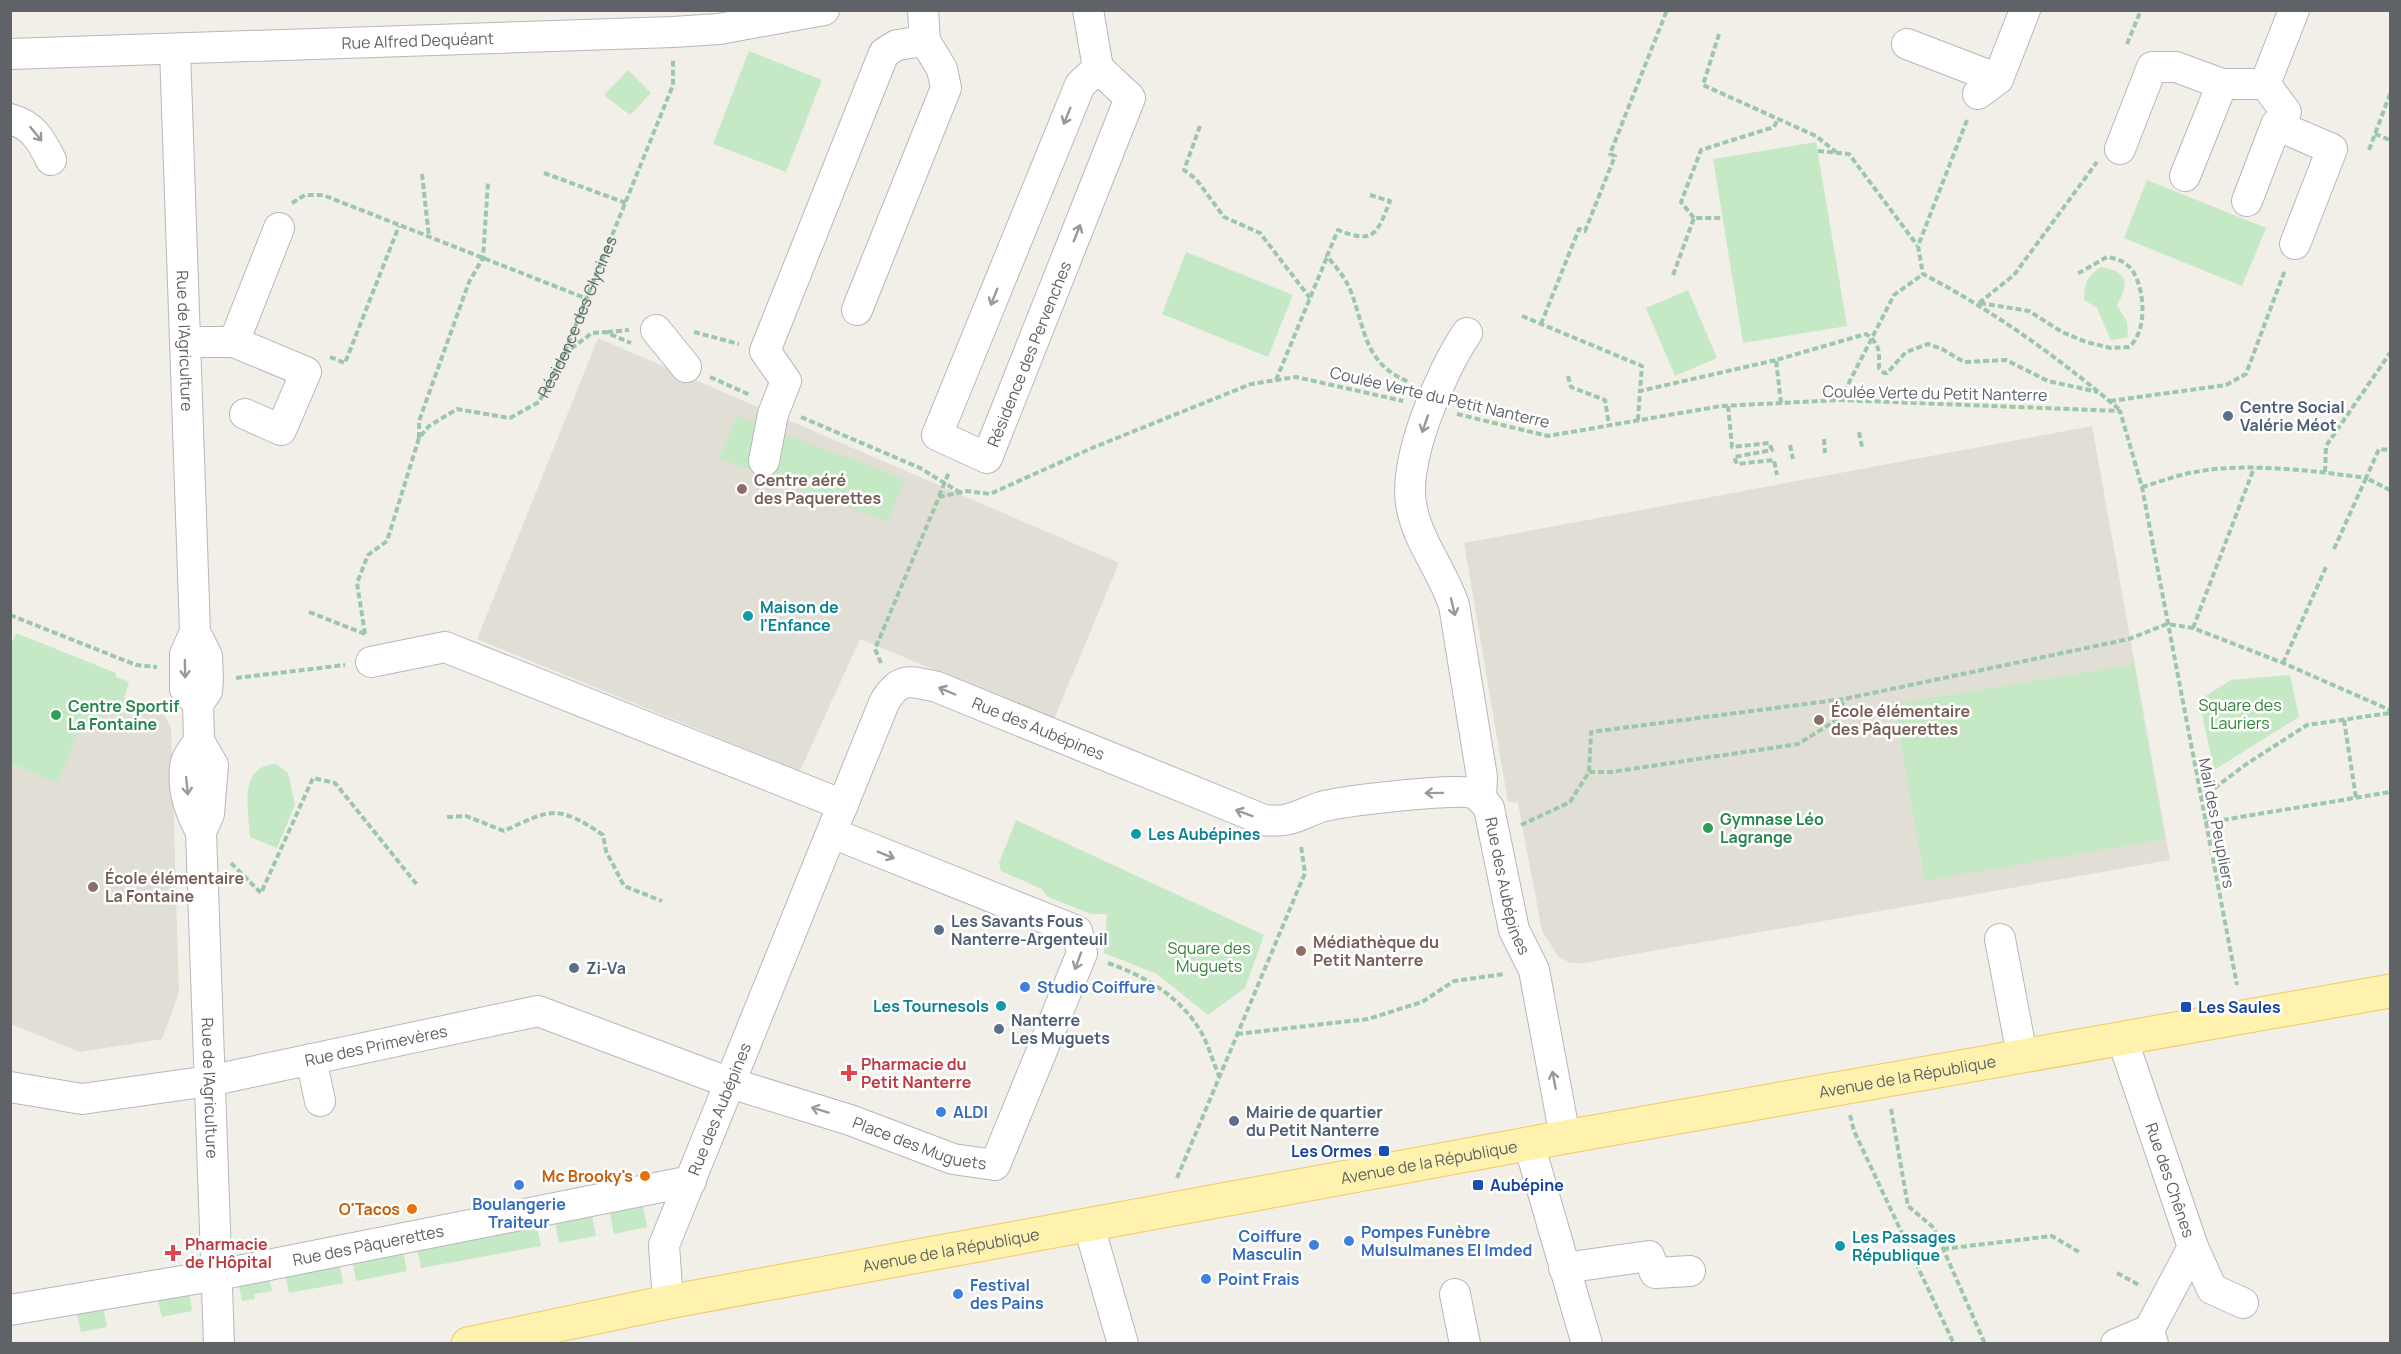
<svg xmlns="http://www.w3.org/2000/svg" width="2401" height="1354" font-family="Manrope,sans-serif">
  <style>
    .education { fill: #e1ded6 }
    .green { fill: #c5e8c5 }
    .lines { fill: none; stroke-linecap: round; stroke-linejoin: round }
    .minor-casing { stroke: #b5b8bc; stroke-width: 32 }
    .major-casing { stroke: #f2c960; stroke-width: 35 }
    .path { stroke: #9cc7a9; stroke-width: 4; stroke-dasharray: 6 3; stroke-linecap: butt }
    .minor { stroke: #fff; stroke-width: 30 }
    .major { stroke: #fff2af; stroke-width: 33 }
    .oneway { stroke: #979a9d }
    .service-dot { fill: #5c6f8a; stroke: #fff; stroke-width: 2 }
    .education-dot { fill: #8d6e63; stroke: #fff; stroke-width: 2 }
    .culture-dot { fill: #0f9aa8; stroke: #fff; stroke-width: 2 }
    .leisure-dot { fill: #2e9e5b; stroke: #fff; stroke-width: 2 }
    .shop-dot { fill: #3f7fe0; stroke: #fff; stroke-width: 2 }
    .transit-dot { fill: #1a4fb4; stroke: #fff; stroke-width: 2 }
    .health-dot { fill: #e0444e; stroke: #fff; stroke-width: 2 }
    .food-dot { fill: #e8710a; stroke: #fff; stroke-width: 2 }
    .labels { text-anchor: middle; stroke-width: 5; stroke-linejoin: round; paint-order: stroke }
    .street-label { font-size: 16px; fill: #5f6368; stroke: #fff }
    .service-label { font-size: 16px; font-weight: bold; fill: #4e5e75; stroke: #fff; text-anchor: start }
    .education-label { font-size: 16px; font-weight: bold; fill: #785e54; stroke: #fff; text-anchor: start }
    .culture-label { font-size: 16px; font-weight: bold; fill: #0d838f; stroke: #fff; text-anchor: start }
    .park-label { font-size: 16px; fill: #348238; stroke: #fff }
    .leisure-label { font-size: 16px; font-weight: bold; fill: #27864d; stroke: #fff; text-anchor: start }
    .shop-label { font-size: 16px; font-weight: bold; fill: #366cbe; stroke: #fff; text-anchor: start }
    .transit-label { font-size: 16px; font-weight: bold; fill: #164399; stroke: #fff; text-anchor: start }
    .health-label { font-size: 16px; font-weight: bold; fill: #be3a42; stroke: #fff; text-anchor: start }
    .food-label { font-size: 16px; font-weight: bold; fill: #c56008; stroke: #fff; text-anchor: end }
  </style>
  <rect width="100%" height="100%" fill="#f1efe8"/>
  <path class="education" d="M598,338L1119,563L1054,719L860,639L800,771L477,639Z
    M2092,426L2170,860L1584,963H1570L1558,956L1542,931L1518,803L1508,802L1464,543Z
    M124,698L164,715L171,727L179,992L162,1039L80,1052L11,1024L10,764L58,782L82,723L107,702L121,707Z"/>
  <path class="green" d="M749,51L822,80L786,172L713,144Z
    M628,70L651,93L630,115L604,95Z
    M1816,142L1847,326L1743,343L1713,159Z
    M2147,180L2266,228L2242,286L2124,238Z
    M1186,252L1293,295L1268,357L1162,314Z
    M2101,267C2128,272 2130,282 2117,305L2127,322L2128,337L2111,340L2097,308L2084,300C2084,284 2087,276 2101,267Z
    M1688,290L1717,358L1675,376L1646,308Z
    M737,416L905,479L888,522L719,458Z
    M16,633L116,673V677L129,682L121,708L107,702L96,728L82,723L58,783L11,764L10,640L13,641Z
    M2134,664L2165,839L1925,881L1894,704Z
    M2290,675L2299,717L2214,770L2199,700L2231,680Z
    M276,764L288,773L295,805L277,848L250,837C249,810 237,766 276,764Z
    M1016,820L1264,935L1245,988L1208,1015L1157,974L1104,953L1107,914H1091L1048,897L1042,889L1001,871L999,863Z
    M643,1206L647,1227L614,1234L610,1213Z
    M591,1210L596,1236L559,1243L554,1217Z
    M537,1226L541,1246L421,1268L417,1248Z
    M403,1250L407,1271L356,1281L352,1259Z
    M339,1261L343,1283L289,1293L285,1272Z
    M268,1275L272,1291L254,1294L255,1299L242,1301L238,1281Z
    M189,1289L192,1311L162,1317L157,1296Z
    M103,1306L107,1327L81,1332L76,1310Z"/>
  <g class="lines">
    <defs>
      <g id="minor">
        <path d="M923,10L925,41"/>
        <path d="M1088,10L1098,68L1130,98L987,458L937,435L1080,85L1098,68"/>
        <path d="M2294,10L2265,84L2286,112L2276,125L2332,149L2295,244"/>
        <path d="M1907,44L1998,79"/>
        <path id="s2" d="M175,50L195,632L207,656L208,680L207,691L198,704L199,741L213,765L209,814L201,832L219,1344"/>
        <path id="s3" d="M10,54L673,32L719,29L824,10"/>
        <path d="M1978,94L1998,79L2025,10"/>
        <path d="M10,119C33,125 41,140 51,160"/>
        <path d="M2120,149L2152,67H2176L2222,84H2265"/>
        <path d="M2185,176L2222,84"/>
        <path d="M2247,201L2276,125"/>
        <path d="M656,330L686,367"/>
        <path d="M1467,333C1441,371 1401,463 1412,509C1419,543 1443,572 1454,605L1482,777L1481,798"/>
        <path d="M185,342H234L306,372L281,430L245,414"/>
        <path d="M234,342L279,228"/>
        <path d="M764,461L773,414L786,381L765,351L884,53L897,45L925,41L942,69L946,88L857,310"/>
        <path d="M195,632L185,654V689L198,704"/>
        <path d="M371,662L445,647L843,805"/>
        <path d="M199,741C195,747 188,755 186,762C181,786 190,812 201,832"/>
        <path d="M2000,939L2022,1055"/>
        <path id="s4" d="M2122,1038L2193,1247L2212,1289L2243,1303"/>
        <path d="M311,1059L320,1101"/>
        <path id="s5" d="M10,1087L82,1099L209,1081L538,1011L730,1083L850,1120L953,1159L995,1165L1082,953L1077,931L832,833"/>
        <path d="M1529,1144L1587,1344"/>
        <path d="M1089,1226L1123,1344"/>
        <path d="M1564,1268L1649,1256L1655,1273L1690,1271"/>
        <path d="M1455,1294L1465,1344"/>
        <path id="s6" d="M668,1302L664,1245L884,703C899,676 910,681 937,687L1264,820C1290,823 1298,815 1321,807C1341,801 1456,788 1472,793C1480,796 1484,802 1489,808L1514,930L1534,970L1565,1137"/>
        <path id="s7" d="M10,1310L218,1275L691,1181"/>
        <path d="M2116,1344L2149,1330"/>
        <path d="M2153,1344L2149,1330L2193,1247"/>
      </g>
      <g id="major">
        <path id="s8" d="M468,1344L668,1302L1565,1137L2390,991"/>
      </g>
    </defs>
    <use href="#minor" class="minor-casing"/>
    <use href="#major" class="major-casing"/>
    <g class="path">
      <path d="M1719,34L1703,85L1816,136L1836,152"/>
      <path d="M2127,44L2141,10"/>
      <path d="M1967,120L1918,246L1923,274C1994,311 2059,358 2120,410"/>
      <path d="M1200,126L1184,170L1196,179L1224,217L1260,233L1310,298"/>
      <path d="M2375,134L2390,140"/>
      <path d="M2369,150L2390,94"/>
      <path d="M1818,151L1849,154L1917,245"/>
      <path d="M544,173L626,203"/>
      <path d="M422,174L429,237"/>
      <path d="M1370,195L1390,201C1377,233 1375,245 1338,230L1327,256C1335,266 1344,276 1349,287C1366,327 1362,363 1409,382"/>
      <path d="M292,203L305,195H323L585,298"/>
      <path d="M1694,218L1681,202L1701,150L1774,127L1778,119"/>
      <path d="M1673,275L1694,218H1722"/>
      <path d="M1979,303L2014,275L2097,162"/>
      <path d="M1980,303L2029,311L2062,332L2086,342L2111,348L2129,347C2148,331 2145,289 2132,270C2125,261 2117,259 2107,257L2077,274"/>
      <path d="M1522,316L1642,366L1640,391"/>
      <path d="M1541,324L1579,229L1585,231L1615,156L1610,154L1667,10"/>
      <path d="M607,332L629,330"/>
      <path d="M694,332L739,344"/>
      <path d="M564,354L592,333L605,332L631,343"/>
      <path d="M330,357L345,363L399,226"/>
      <path d="M1568,376L1571,387L1605,400L1609,425"/>
      <path d="M710,377L750,395"/>
      <path d="M1276,380L1327,257"/>
      <path d="M1840,400L1894,295L1923,274"/>
      <path d="M2110,401L2226,385L2246,374L2285,270"/>
      <path d="M1781,403L1776,360L1866,334C1881,345 1879,352 1879,368L1884,373H1887L1906,352L1928,344L1942,349L1964,362L2006,360L2048,381L2098,392"/>
      <path d="M1728,406L1732,447L1769,443L1772,450L1734,457L1737,464L1774,460L1777,475"/>
      <path d="M1457,414L1548,436L1721,406L1840,400L2120,411L2142,487L2237,985"/>
      <path d="M801,417L920,468L959,492"/>
      <path d="M1638,420L1640,391L1776,360"/>
      <path d="M1859,432L1862,447"/>
      <path d="M419,438V421L469,282L483,258L488,182"/>
      <path d="M1824,439L1825,453"/>
      <path d="M1790,445L1793,459"/>
      <path d="M2325,472L2326,446L2390,353"/>
      <path d="M2142,487C2159,482 2177,475 2195,472C2245,462 2316,471 2366,478L2379,449L2390,450"/>
      <path d="M939,496L949,472"/>
      <path d="M2334,549L2366,478L2390,490"/>
      <path d="M309,612L365,634"/>
      <path d="M10,615L136,665L157,667"/>
      <path d="M2193,628L2254,468"/>
      <path id="s1" d="M365,634L357,583L368,555L387,541L419,438L429,426L457,409L510,418L539,402L564,354L673,85V60"/>
      <path d="M881,663L875,649L939,497L967,491L990,494L1092,448L1251,384L1296,377L1403,401"/>
      <path d="M2283,663L2326,567"/>
      <path d="M236,678L345,665"/>
      <path d="M2344,720L2356,798"/>
      <path d="M1589,772H1611L1798,744L1838,719L1844,699"/>
      <path d="M2200,799L2245,765L2307,725L2390,713"/>
      <path d="M447,817L466,816L504,831C551,809 557,804 603,835L606,851L624,886L662,901"/>
      <path d="M2205,823L2390,792"/>
      <path d="M1521,825L1570,802L1589,772L1591,732L1844,699L2129,639L2167,624L2193,628L2283,663L2390,710"/>
      <path d="M231,863L261,893L313,778L335,783L418,886"/>
      <path d="M1108,963C1145,976 1181,997 1201,1032C1209,1046 1213,1062 1219,1076"/>
      <path d="M1237,1034L1368,1019L1422,1002L1454,981L1504,974"/>
      <path d="M1891,1109L1908,1206L1934,1228L1985,1344"/>
      <path d="M1850,1115L1854,1131L1954,1344"/>
      <path d="M1177,1178L1305,873L1301,846"/>
      <path d="M1943,1249L2052,1236L2079,1252"/>
      <path d="M2117,1273L2141,1286"/>
    </g>
    <use href="#minor" class="minor"/>
    <use href="#major" class="major"/>
  </g>
  <defs><path id="oneway-shaft" d="M-6 0H5M1.5-3L5.5 0L1.5 3" fill="none" stroke-width="1.6" stroke-linecap="round" stroke-linejoin="round" transform="scale(1.5)"/></defs>
  <g class="oneway">
    <use href="#oneway-shaft" transform="translate(1067 116) rotate(112)"/>
    <use href="#oneway-shaft" transform="translate(36 134) rotate(51)"/>
    <use href="#oneway-shaft" transform="translate(1077 233) rotate(-68)"/>
    <use href="#oneway-shaft" transform="translate(994 297) rotate(112)"/>
    <use href="#oneway-shaft" transform="translate(1425 424) rotate(109)"/>
    <use href="#oneway-shaft" transform="translate(1453 607) rotate(77)"/>
    <use href="#oneway-shaft" transform="translate(185 669) rotate(89)"/>
    <use href="#oneway-shaft" transform="translate(947 691) rotate(-157)"/>
    <use href="#oneway-shaft" transform="translate(187 786) rotate(84)"/>
    <use href="#oneway-shaft" transform="translate(1434 793) rotate(179)"/>
    <use href="#oneway-shaft" transform="translate(1244 813) rotate(-160)"/>
    <use href="#oneway-shaft" transform="translate(886 855) rotate(22)"/>
    <use href="#oneway-shaft" transform="translate(1078 961) rotate(110)"/>
    <use href="#oneway-shaft" transform="translate(1554 1080) rotate(-101)"/>
    <use href="#oneway-shaft" transform="translate(820 1110) rotate(-163)"/>
  </g>
  <g class="service-dot">
    <circle cx="2228" cy="416" r="6"/>
    <circle cx="939" cy="930" r="6"/>
    <circle cx="574" cy="968" r="6"/>
    <circle cx="999" cy="1029" r="6"/>
    <circle cx="1234" cy="1121" r="6"/>
  </g>
  <g class="education-dot">
    <circle cx="742" cy="489" r="6"/>
    <circle cx="1819" cy="720" r="6"/>
    <circle cx="93" cy="887" r="6"/>
    <circle cx="1301" cy="951" r="6"/>
  </g>
  <g class="culture-dot">
    <circle cx="748" cy="616" r="6"/>
    <circle cx="1136" cy="834" r="6"/>
    <circle cx="1001" cy="1006" r="6"/>
    <circle cx="1840" cy="1246" r="6"/>
  </g>
  <g class="leisure-dot">
    <circle cx="56" cy="715" r="6"/>
    <circle cx="1708" cy="828" r="6"/>
  </g>
  <g class="shop-dot">
    <circle cx="1025" cy="987" r="6"/>
    <circle cx="941" cy="1112" r="6"/>
    <circle cx="519" cy="1185" r="6"/>
    <circle cx="1349" cy="1241" r="6"/>
    <circle cx="1314" cy="1245" r="6"/>
    <circle cx="1206" cy="1279" r="6"/>
    <circle cx="958" cy="1294" r="6"/>
  </g>
  <g class="transit-dot">
    <rect x="2180" y="1001" width="12" height="12" rx="3"/>
    <rect x="1378" y="1145" width="12" height="12" rx="3"/>
    <rect x="1472" y="1179" width="12" height="12" rx="3"/>
  </g>
  <g class="health-dot">
    <path d="M846 1064h6v6h6v6h-6v6h-6v-6h-6v-6h6z"/>
    <path d="M170 1244h6v6h6v6h-6v6h-6v-6h-6v-6h6z"/>
  </g>
  <g class="food-dot">
    <circle cx="645" cy="1176" r="6"/>
    <circle cx="412" cy="1209" r="6"/>
  </g>
  <g class="labels">
    <g class="street-label">
      <text dy="6" stroke="none"><textPath href="#s3" startOffset="408">Rue Alfred Dequéant</textPath></text>
      <text dy="6" stroke="none"><textPath href="#s1" startOffset="442">Résidence des Glycines</textPath></text>
      <text dy="6" stroke="none"><textPath href="#s2" startOffset="291">Rue de l'Agriculture</textPath></text>
      <text transform="translate(1029 354) rotate(-68)" y="6">Résidence des Pervenches</text>
      <text transform="translate(1935 393) rotate(1)" y="6">Coulée Verte du Petit Nanterre</text>
      <text transform="translate(1440 397) rotate(13)" y="6">Coulée Verte du Petit Nanterre</text>
      <text dy="6" stroke="none"><textPath href="#s6" startOffset="814">Rue des Aubépines</textPath></text>
      <text transform="translate(2217 823) rotate(79)" y="6">Mail des Peupliers</text>
      <text dy="6" stroke="none"><textPath href="#s6" startOffset="1372">Rue des Aubépines</textPath></text>
      <text dy="6" stroke="none"><textPath href="#s5" startOffset="372">Rue des Primevères</textPath></text>
      <text dy="6" stroke="none"><textPath href="#s8" startOffset="1464">Avenue de la République</textPath></text>
      <text dy="6" stroke="none"><textPath href="#s2" startOffset="1050">Rue de l'Agriculture</textPath></text>
      <text dy="6" stroke="none"><textPath href="#s6" startOffset="204">Rue des Aubépines</textPath></text>
      <text dy="6" stroke="none"><textPath href="#s5" startOffset="942">Place des Muguets</textPath></text>
      <text dy="6" stroke="none"><textPath href="#s8" startOffset="978">Avenue de la République</textPath></text>
      <text dy="6" stroke="none"><textPath href="#s4" startOffset="150">Rue des Chênes</textPath></text>
      <text dy="6" stroke="none"><textPath href="#s7" startOffset="364">Rue des Pâquerettes</textPath></text>
      <text dy="6" stroke="none"><textPath href="#s8" startOffset="492">Avenue de la République</textPath></text>
    </g>
    <g class="service-label">
      <text x="2240" y="413">Centre Social<tspan x="2240" dy="18">Valérie Méot</tspan></text>
      <text x="951" y="927">Les Savants Fous<tspan x="951" dy="18">Nanterre-Argenteuil</tspan></text>
      <text x="586" y="974">Zi-Va</text>
      <text x="1011" y="1026">Nanterre<tspan x="1011" dy="18">Les Muguets</tspan></text>
      <text x="1246" y="1118">Mairie de quartier<tspan x="1246" dy="18">du Petit Nanterre</tspan></text>
    </g>
    <g class="education-label">
      <text x="754" y="486">Centre aéré<tspan x="754" dy="18">des Paquerettes</tspan></text>
      <text x="1831" y="717">École élémentaire<tspan x="1831" dy="18">des Pâquerettes</tspan></text>
      <text x="105" y="884">École élémentaire<tspan x="105" dy="18">La Fontaine</tspan></text>
      <text x="1313" y="948">Médiathèque du<tspan x="1313" dy="18">Petit Nanterre</tspan></text>
    </g>
    <g class="culture-label">
      <text x="760" y="613">Maison de<tspan x="760" dy="18">l'Enfance</tspan></text>
      <text x="1148" y="840">Les Aubépines</text>
      <text x="989" y="1012" text-anchor="end">Les Tournesols</text>
      <text x="1852" y="1243">Les Passages<tspan x="1852" dy="18">République</tspan></text>
    </g>
    <g class="park-label">
      <text x="2240" y="711">Square des<tspan x="2240" dy="18">Lauriers</tspan></text>
      <text x="1209" y="954">Square des<tspan x="1209" dy="18">Muguets</tspan></text>
    </g>
    <g class="leisure-label">
      <text x="68" y="712">Centre Sportif<tspan x="68" dy="18">La Fontaine</tspan></text>
      <text x="1720" y="825">Gymnase Léo<tspan x="1720" dy="18">Lagrange</tspan></text>
    </g>
    <g class="shop-label">
      <text x="1037" y="993">Studio Coiffure</text>
      <text x="953" y="1118">ALDI</text>
      <text x="519" y="1210" text-anchor="middle">Boulangerie<tspan x="519" dy="18">Traiteur</tspan></text>
      <text x="1361" y="1238">Pompes Funèbre<tspan x="1361" dy="18">Mulsulmanes El Imded</tspan></text>
      <text x="1302" y="1242" text-anchor="end">Coiffure<tspan x="1302" dy="18">Masculin</tspan></text>
      <text x="1218" y="1285">Point Frais</text>
      <text x="970" y="1291">Festival<tspan x="970" dy="18">des Pains</tspan></text>
    </g>
    <g class="transit-label">
      <text x="2198" y="1013">Les Saules</text>
      <text x="1372" y="1157" text-anchor="end">Les Ormes</text>
      <text x="1490" y="1191">Aubépine</text>
    </g>
    <g class="health-label">
      <text x="861" y="1070">Pharmacie du<tspan x="861" dy="18">Petit Nanterre</tspan></text>
      <text x="185" y="1250">Pharmacie<tspan x="185" dy="18">de l'Hôpital</tspan></text>
    </g>
    <g class="food-label">
      <text x="633" y="1182">Mc Brooky's</text>
      <text x="400" y="1215">O'Tacos</text>
    </g>
  </g>
  <rect width="2401" height="1354" fill="none" stroke="#5f6368" stroke-width="24"/>
</svg>
